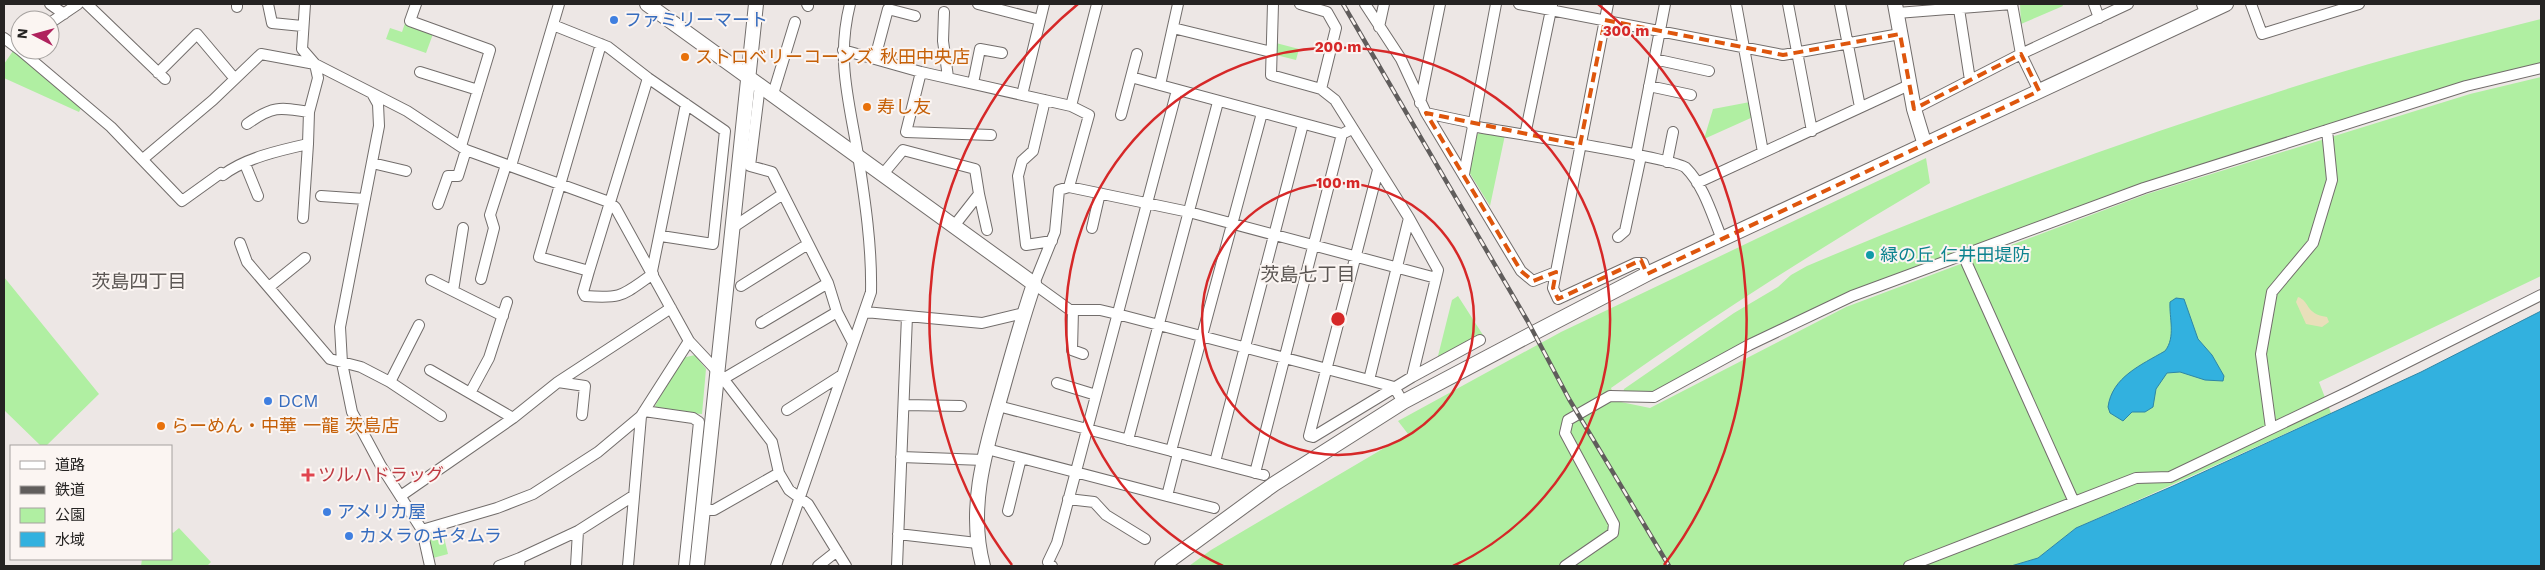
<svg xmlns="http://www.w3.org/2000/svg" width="2545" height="570" font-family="'Work Sans','Noto Sans JP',sans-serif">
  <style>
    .green { fill: #b0efa2 }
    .sand { fill: #e9dfba }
    .water { fill: #32b1df; stroke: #2e86a6 }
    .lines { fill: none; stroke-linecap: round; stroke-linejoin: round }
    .street-casing { stroke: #726d6b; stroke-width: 12 }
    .secondary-casing { stroke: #726d6b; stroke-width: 16 }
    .street { stroke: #fff; stroke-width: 10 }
    .secondary { stroke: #fff; stroke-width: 14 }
    .rail-casing { stroke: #605d5c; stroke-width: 4.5 }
    .rail { stroke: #fbf5f2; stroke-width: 2.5; stroke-dasharray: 8; stroke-linecap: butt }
    .marked { fill: none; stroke: #de560d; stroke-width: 4; stroke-dasharray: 10 6; stroke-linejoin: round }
    .ring { fill: none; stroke: #d62828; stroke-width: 2.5 }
    .shop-dot { fill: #3f7fe0; stroke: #fbf5f2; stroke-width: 2 }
    .food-dot { fill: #e8710a; stroke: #fbf5f2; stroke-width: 2 }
    .culture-dot { fill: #0f9aa8; stroke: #fbf5f2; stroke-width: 2 }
    .health-dot { fill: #e0444e; stroke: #fbf5f2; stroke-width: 2 }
    .labels { text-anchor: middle; stroke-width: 4; stroke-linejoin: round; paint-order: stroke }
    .shop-label { font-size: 18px; fill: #366cbe; stroke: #fbf5f2; text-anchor: start }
    .food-label { font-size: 18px; fill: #c56008; stroke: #fbf5f2; text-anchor: start }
    .culture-label { font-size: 18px; fill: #0d838f; stroke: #fbf5f2; text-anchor: start }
    .health-label { font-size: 18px; fill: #be3a42; stroke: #fbf5f2; text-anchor: start }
    .neighbourhood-label { font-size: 19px; fill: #5c5754; stroke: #fbf5f2 }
    .centre { fill: #d62828; stroke: #fbf5f2; stroke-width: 2.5 }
    .ring-label { font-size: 15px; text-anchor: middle; font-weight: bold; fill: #d62828; stroke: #fbf5f2; stroke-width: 4; stroke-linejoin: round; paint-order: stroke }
  </style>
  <rect width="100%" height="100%" fill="#ede7e5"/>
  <path class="green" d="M2020,4H2062L2063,6L2021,24Z
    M2541,19V66L2465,84L1854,292L1649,394L1623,393L1624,389L1734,313L1778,287L1791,275L1807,266C1981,192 2160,127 2342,72C2407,52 2475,36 2541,19Z
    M405,23L433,34L426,53L386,39L390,28L402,32Z
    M1276,43L1299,49L1296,60L1276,55Z
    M13,51L81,108L79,112L4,78V64Z
    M2541,77V276L2319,382L2331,413L2076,528L2038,558L2011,566H1189L1211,550L1408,434L1398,421L1561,332L1926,158L1930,183C1821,247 1715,315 1611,388L1616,401L1650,408L1846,307L2147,194L2470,94Z
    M1750,102L1753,117L1704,139L1713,109Z
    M1482,131L1505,135L1490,206L1469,172L1475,136Z
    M4,277L99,394L46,446H41L4,410Z
    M1458,296L1483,335L1437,360L1452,300Z
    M695,355L706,369L702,414L658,411L655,406L682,358Z
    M179,528L211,562L207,566H141L142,559H171V531L173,533Z
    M442,529L448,554L433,558L426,533Z"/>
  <path class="sand" d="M2298,297C2310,301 2305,314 2327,317L2329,322L2322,327L2306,324L2296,302Z"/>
  <path class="water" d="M2176,298L2184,299L2198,339L2212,355L2224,376L2223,381L2205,380L2180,372L2167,373L2156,389L2153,407L2145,412H2132L2123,421L2110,413L2108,407C2112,377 2141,365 2165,351C2176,337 2169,318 2170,302Z
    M2541,311V566H2011L2038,558L2076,528L2173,486L2421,372Z"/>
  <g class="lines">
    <defs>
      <path id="street" d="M50,4L64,14
        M87,4L165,79
        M237,4V7
        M268,4L272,23L302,26
        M305,4L302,49L315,64L407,111L466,150L609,202L615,207L689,341L718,372L772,442L779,473L789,490L808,504L846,566
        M416,4L410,21L490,50L461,146
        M807,4L808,6
        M978,4L1040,20
        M1178,4L1160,85L1342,134
        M1273,4L1271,75L1321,89
        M1300,4L1327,12L1336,28L1321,89L1335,100L1409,218L1369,380
        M1365,4L1401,59L1426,113L1521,271L1533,281L1556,272L1608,4
        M1519,4L1783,55L1900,34
        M1736,4L1763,152
        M1788,4L1812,131
        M1840,4L1860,107
        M2012,4L2021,54L2039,91
        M2094,4L2099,18
        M2202,4L2205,13
        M2251,4L2262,34L2359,4
        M1959,9L1970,80
        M944,12L943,41L948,77
        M1897,13L2012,4
        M50,23L78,4
        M553,25L608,47L648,78L725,131L713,244L661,236
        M1379,27L1384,4
        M1173,28L1271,52
        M4,38L20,50
        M601,44L539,257L589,271L648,78
        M20,50L111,127L182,201L221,173L223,175C245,158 281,150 308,144L309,112L318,78L315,64L261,54L213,100L143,159
        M843,50L921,72L1071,106L1089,115L1069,187L1059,190L1055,232L1034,284L1070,310H1100L1117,314L1369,380L1394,387L1403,402
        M875,58L888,9L915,16
        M1654,59L1709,71
        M420,72L478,90
        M921,72L906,132L991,135
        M158,73L197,34L235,79
        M1131,77L1160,85
        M973,83L980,49L1002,53
        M760,85L750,166L772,172L828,283L837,312L853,343
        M1649,86L1691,95
        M773,94L795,22
        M373,95L378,104L379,126L340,327L342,363L352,412L381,466L422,530L430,566
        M1022,95L1044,4
        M1045,100L1033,151L1022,161L1018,176L1026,245L1052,241
        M1420,103L1440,4
        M1071,106L1097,4
        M1914,109L2021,54L2128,4
        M1426,113L1473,123
        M1121,115L1137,54
        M247,124C272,106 279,107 309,112
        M1472,126C1499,131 1676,158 1686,168C1704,186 1712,215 1722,239
        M1525,135L1552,5
        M1636,155L1665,4
        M1667,162L1673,132
        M372,163L406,171
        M245,164L258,196
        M511,166L559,4
        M1378,170L1309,436L1313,437L1412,377L1480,340
        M883,174L903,150L975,169L979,194L954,226
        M1464,174L1496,4
        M1697,183L1909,85
        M1069,187L1189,212L1436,278
        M979,194L987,230
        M321,196L365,199
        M438,204L448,176H458L466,150
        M303,218L308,144
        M1409,218L1438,270L1412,377
        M463,228L453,291L503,316
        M732,228L783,194
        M1092,228L1100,193
        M1618,237L1625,231L1641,156
        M240,243L247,262L330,359L361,367L390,382L441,416
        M1963,255L2074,502
        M589,271L583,292L585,296C624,299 622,295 653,274
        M652,271L686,104
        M1556,272L1553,288L1558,299L1636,263H1643L1647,274
        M481,279L494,228L490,215L506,165
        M431,280L453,291
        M741,286L808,244
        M269,287L305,258
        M1073,310L1072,350L1083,354
        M865,312L982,323L1024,313
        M761,323L828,283
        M430,370L513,418
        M723,379L837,312
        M390,382L419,325
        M558,382L585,386L582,415
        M1057,383L1096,395
        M470,393L489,358L507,302
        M904,405L961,406
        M998,406L1264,475
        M787,410L842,375
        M644,411L693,418L699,422L684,566
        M2271,428L2261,354L2272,292L2313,243L2332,180L2327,130
        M1128,440L1218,102
        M987,449L1167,496L1178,453
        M1171,451L1262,113
        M901,457L984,460
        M1215,462L1303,124
        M1255,473L1342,134L1352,129
        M402,495L513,418L558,382L671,308
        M1167,496L1214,508
        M1068,499L1094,502L1106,515L1145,539
        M703,510H714L779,473
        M1008,511L1021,458
        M422,530L497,508L533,494L598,452L641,416L689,341
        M898,534L977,543
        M499,566L520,558
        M519,566L520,558L578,531L633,496
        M576,566L578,531
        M628,566L641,416
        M776,566L871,292C872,247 865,200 858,155C849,100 836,60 850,4
        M818,566L837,551
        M897,566L907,316
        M1052,566L1048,562L1057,543L1177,90
        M1565,566L1613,533L1614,524L1565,433L1568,420L1610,396L1654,397L1749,345L1852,296L2144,188L2466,86L2541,68
        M1909,566L2136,478L2170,477L2350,391L2541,295"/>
      <path id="secondary" d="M647,4L1034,284C1022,319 1012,355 1002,391C986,448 967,507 983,566
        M1895,4L1914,109L1924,142
        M697,566L756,4
        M1162,566L1274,484L1403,402L1524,338L1649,273L2226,4"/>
    </defs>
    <use href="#street" class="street-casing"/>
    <use href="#secondary" class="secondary-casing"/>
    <use href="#street" class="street"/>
    <use href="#secondary" class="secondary"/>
    <defs>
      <path id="rail" d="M1343,4L1527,320L1569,399L1669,566"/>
    </defs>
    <use href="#rail" class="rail-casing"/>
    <use href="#rail" class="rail"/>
  </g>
  <path class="marked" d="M1605,20L1783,55L1900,34L1914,109L2021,54L2039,91L1647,274L1641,260L1558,299L1553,288L1556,272L1533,281L1521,271L1426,113L1580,145Z"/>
  <g class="ring">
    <circle cx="1338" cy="319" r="136"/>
    <path d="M1223 566A272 272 0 1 1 1453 566"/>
    <path d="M1012 565A408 408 0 0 1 1078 4M1598 4A408 408 0 0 1 1664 565"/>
  </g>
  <g class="shop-dot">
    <circle cx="614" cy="20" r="5"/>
    <circle cx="268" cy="401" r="5"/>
    <circle cx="327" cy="512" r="5"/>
    <circle cx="349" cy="536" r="5"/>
  </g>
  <g class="food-dot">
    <circle cx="685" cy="57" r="5"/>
    <circle cx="867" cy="107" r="5"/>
    <circle cx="161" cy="426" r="5"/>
  </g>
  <circle class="culture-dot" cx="1870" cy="255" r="5"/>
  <path class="health-dot" d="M305.5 467.5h5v5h5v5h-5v5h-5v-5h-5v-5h5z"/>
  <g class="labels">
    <g class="shop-label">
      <text x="624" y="26">ファミリーマート</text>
      <text x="278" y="407">DCM</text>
      <text x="337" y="518">アメリカ屋</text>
      <text x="359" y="542">カメラのキタムラ</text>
    </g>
    <g class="food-label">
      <text x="695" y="63">ストロベリーコーンズ 秋田中央店</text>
      <text x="877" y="113">寿し友</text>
      <text x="171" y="432">らーめん・中華 一龍 茨島店</text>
    </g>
    <g class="culture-label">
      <text x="1880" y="261">緑の丘 仁井田堤防</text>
    </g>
    <g class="health-label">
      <text x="318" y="481">ツルハドラッグ</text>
    </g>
    <g class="neighbourhood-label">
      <text x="1308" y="281">茨島七丁目</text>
      <text x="139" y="288">茨島四丁目</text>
    </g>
  </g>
  <circle cx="1338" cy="319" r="8" class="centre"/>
  <g class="ring-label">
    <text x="1626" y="36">300 m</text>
    <text x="1338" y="52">200 m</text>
    <text x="1338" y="188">100 m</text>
  </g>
  <rect width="2545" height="570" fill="none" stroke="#252322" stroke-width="10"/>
  <rect x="10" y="445" width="162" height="115" fill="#fbf5f2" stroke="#a5a19f"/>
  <rect x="20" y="461" width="25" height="8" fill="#ffffff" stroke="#a5a19f"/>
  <text x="55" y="470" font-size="15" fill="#252322">道路</text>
  <rect x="20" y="486" width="25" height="8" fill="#605d5c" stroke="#a5a19f"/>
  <text x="55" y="495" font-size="15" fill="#252322">鉄道</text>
  <rect x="20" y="508" width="25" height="15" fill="#b0efa2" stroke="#a5a19f"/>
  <text x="55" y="520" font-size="15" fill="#252322">公園</text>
  <rect x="20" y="532" width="25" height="15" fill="#32b1df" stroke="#a5a19f"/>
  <text x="55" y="545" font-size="15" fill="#252322">水域</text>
  <g transform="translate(35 35) rotate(276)"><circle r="24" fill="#fbf5f2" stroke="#a5a19f"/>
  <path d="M0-4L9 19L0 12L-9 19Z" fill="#af225d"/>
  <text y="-8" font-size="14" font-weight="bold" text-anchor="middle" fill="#252322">N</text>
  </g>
</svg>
